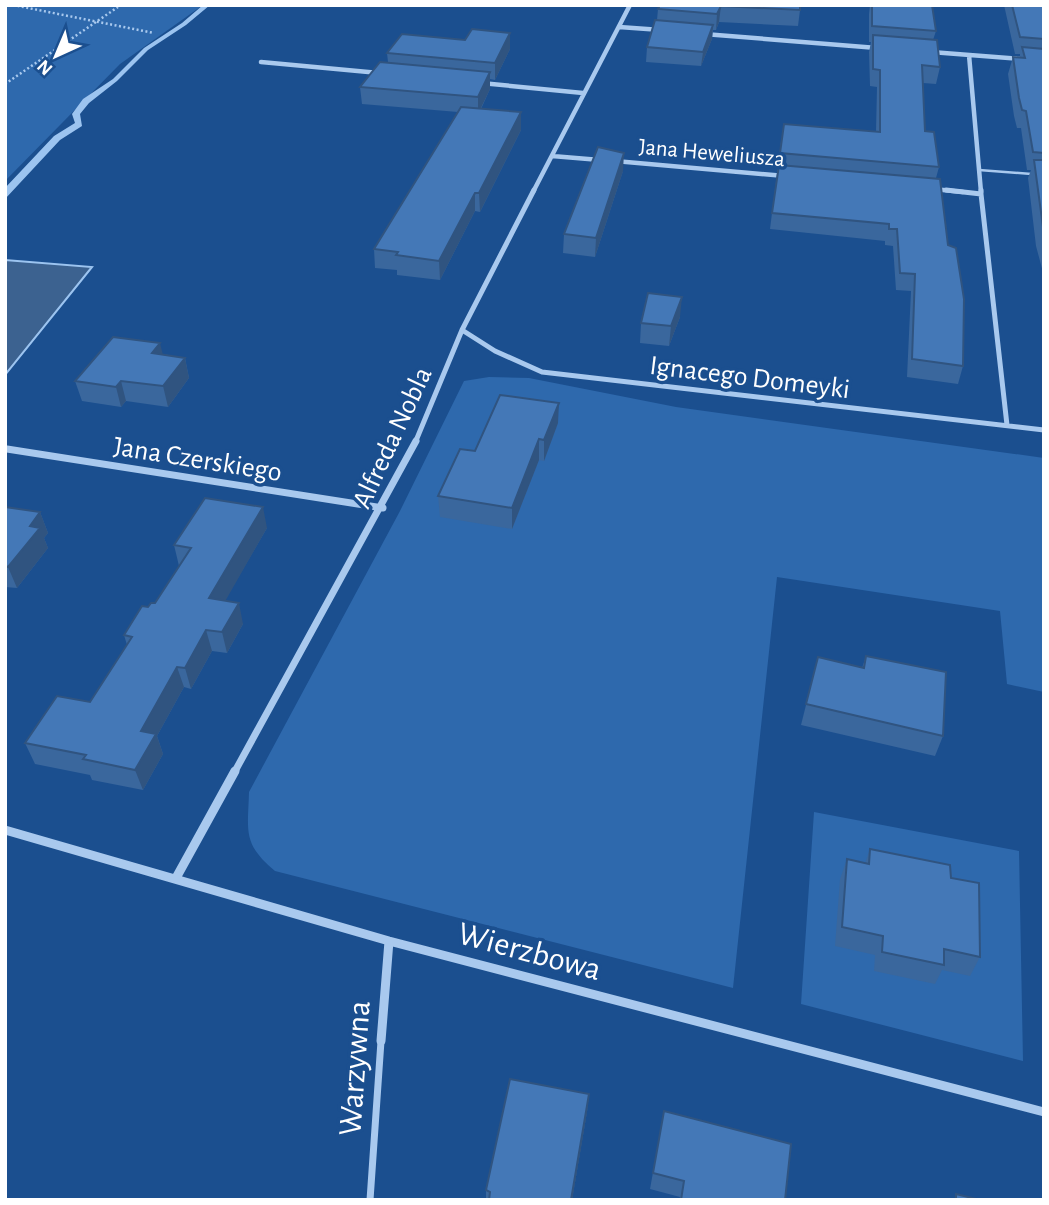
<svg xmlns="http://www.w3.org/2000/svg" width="1049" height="1205" font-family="'Alegreya Sans',sans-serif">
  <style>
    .green { fill: #2e69ad }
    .water { fill: #3c6290; stroke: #9cc4f0; stroke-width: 2 }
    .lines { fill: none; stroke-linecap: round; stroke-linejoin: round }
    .stream { fill: #9cc4f0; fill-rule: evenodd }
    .path { stroke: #a9c9ee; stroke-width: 2.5; stroke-dasharray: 2 2.5; stroke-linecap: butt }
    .lane-far1 { stroke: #a9c9ee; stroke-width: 2.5 }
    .lane { stroke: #a9c9ee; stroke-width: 7 }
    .street-far3 { stroke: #a9c9ee; stroke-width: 4.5 }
    .street-far2 { stroke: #a9c9ee; stroke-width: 5 }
    .street-far1 { stroke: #a9c9ee; stroke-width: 7 }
    .street { stroke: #a9c9ee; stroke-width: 9 }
    .wall { fill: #3a679d }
    .shaded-wall { fill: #305480 }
    .building { fill: #4478b7; stroke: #305480; stroke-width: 2 }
    .labels { text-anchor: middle; stroke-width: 7; stroke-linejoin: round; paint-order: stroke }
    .far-street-label { font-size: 23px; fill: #fff; stroke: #1b4f8f }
    .street-label { font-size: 28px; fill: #fff; stroke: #1b4f8f }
    .near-street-label { font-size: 33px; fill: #fff; stroke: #1b4f8f }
  </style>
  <rect width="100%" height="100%" fill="#1b4f8f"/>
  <path class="green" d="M5,5H203L120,64L5,181Z
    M489,377L529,378L676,407L1044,458V692L1007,684L1000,611L777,577L733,988L275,871C242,844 248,830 249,792L400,511L464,381Z
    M814,812L1019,851L1023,1061L801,1004Z"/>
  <path class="water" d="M5,260L92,267L5,375Z"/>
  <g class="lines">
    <path class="stream" d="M203,5H210L186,25L148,50L117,81L89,103L80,114L82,126L60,140L5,199V188L54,136L75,123L72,114L83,99L113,79L144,48L182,23Z"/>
    <path class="path" d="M13,5L154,33
      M5,84L118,7"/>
    <path class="lane-far1" d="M979,170L1044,175"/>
    <path class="lane" d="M370,1200L381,1041"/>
    <path class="street-far3" d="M619,27L661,30
      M704,34L877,48
      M931,52L1020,59
      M969,55L981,192
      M261,62L379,73
      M481,83L583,93
      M552,156L600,160
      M615,161L785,176
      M933,189L963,192
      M533,192L630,5"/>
    <path class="street-far2" d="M946,190L981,194V190
      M981,194L1007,425
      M462,330L495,351L542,372L1044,430
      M415,443L462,330L534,190"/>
    <path class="street-far1" d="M7,449L383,508
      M234,773L416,441"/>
    <path class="street" d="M5,830L389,941L1044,1112
      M176,878L235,771
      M381,1041L389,941"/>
  </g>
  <path class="wall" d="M660,5H800V10L798,26L719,22L716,30H713L712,39L701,66L646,62L647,47L657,20L658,9Z
    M870,5H932L936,31L933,40L940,67L936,84L923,83L925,131L939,167L936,178L963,366L958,384L907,377L911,291L896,290L893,246L885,245V241L770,229L781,141L876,132L877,87L870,86L869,52L871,42H869V14Z
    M1004,5H1044V276L1036,246L1028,178L1031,170H1027L1021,128H1017L1014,116L1008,74L1013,57H1020V54H1015Z
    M510,33V49L495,80L490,79V89L481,109L521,112V130L480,212L475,211L440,280L397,275V270L375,268L374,249L458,112L362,104L360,87L388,62L387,53Z
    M623,171L595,257L563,253L564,234Z
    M680,317L669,346L640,343L641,323Z
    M163,354L185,358L189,378L168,407L126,401L121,407L82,401L75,381Z
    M558,423L544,461L539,460L512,529L440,517L438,496L475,451Z
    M5,507L40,512L48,533L44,538L48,548L17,588L5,587Z
    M267,528L225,600L243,624L227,653L212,651L191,689L184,687L157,736L163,754L143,790L92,780L90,775L35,764L25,743L90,702L127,645L124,635L148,607L155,603L179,566L174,545Z
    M866,656L943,736L935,756L801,725L818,657L862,668Z
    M870,849L951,878L980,957L970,976L942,970L935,984L874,971L875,955L835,946L840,879L847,859L865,863Z
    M589,1094L587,1112L572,1200H486V1190Z
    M664,1111L785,1200H679L680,1197L650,1189Z"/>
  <path class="shaded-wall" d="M721,6L719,22L716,30L717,14Z
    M713,25L712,39L701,66L703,52Z
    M510,33V49L495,80V63Z
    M490,72V89L478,114V97Z
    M521,112V130L480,212L479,193Z
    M624,153L623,171L595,257L596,238Z
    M475,193V211L440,280L439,261Z
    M682,297L680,317L669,346L671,326Z
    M160,343L165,363L152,353Z
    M185,358L189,378L168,407L163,386Z
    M121,381L126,401L121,407L116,387Z
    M559,403L558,423L544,461V440Z
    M539,439V460L512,529V508Z
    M263,507L267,528L215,619L209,598Z
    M40,512L48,533L44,538L48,548L17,588L8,567L30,526Z
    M239,603L243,624L227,653L222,632Z
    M206,630L212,651L191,689L185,668Z
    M177,667L184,687L157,736L163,754L143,790L135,770L141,731Z
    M589,1094L587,1112L572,1200H571Z"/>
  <path class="building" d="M660,5H800V10L721,6L717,14L658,9Z
    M872,5H932L936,31L872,26Z
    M1012,5H1044V39L1020,37Z
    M655,20L713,25L703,52L647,47Z
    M472,29L510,33L495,63L387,53L402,34L465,40Z
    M873,35L937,40L940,67L922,65L925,131L934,132L939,167L780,153L784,124L880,132V70L873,69Z
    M1022,47L1044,49V153L1033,152L1026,111L1022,110L1019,98L1013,57L1025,58Z
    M380,62L490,72L478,97L360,87Z
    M461,107L521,112L479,193H475L439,261L396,255L398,252L374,249Z
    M598,147L624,153L596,238L564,234Z
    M1034,160H1044V232L1043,227Z
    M779,165L940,179L948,245L956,248L964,299L963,366L912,359L915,274L900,273L897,229H889V224L772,213Z
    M648,293L682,297L671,326L641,323Z
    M113,337L160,343L152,353L185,358L163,386L121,381L116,387L75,381Z
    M500,395L559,403L544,440L539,439L512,508L438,496L460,449L475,451Z
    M205,498L263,507L209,598L239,603L222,632L206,630L185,668L177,667L141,731L156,734L135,770L83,759L86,755L25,743L57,696L90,702L132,637L124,635L142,606L148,607L151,603H155L191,548L174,545Z
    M5,507L40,512L30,526L40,528L8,567L5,566Z
    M866,656L946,672L943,736L806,704L818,657L864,668Z
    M870,849L950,865L951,878L979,883L980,957L944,949V965L882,952L883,936L842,927L847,859L869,864Z
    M510,1079L589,1094L571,1200H489L490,1192L486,1190Z
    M664,1111L791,1144L785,1200H681L684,1181L653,1173Z
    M956,1194L980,1200H956Z"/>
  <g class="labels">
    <g class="far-street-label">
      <text transform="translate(712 152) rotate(5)" y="8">Jana Heweliusza</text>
    </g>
    <g class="street-label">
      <text transform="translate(750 376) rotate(7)" y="10">Ignacego Domeyki</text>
      <text transform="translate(391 437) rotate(-65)" y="10">Alfreda Nobla</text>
      <text transform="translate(198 458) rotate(9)" y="10">Jana Czerskiego</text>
    </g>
    <g class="near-street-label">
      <text transform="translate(530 950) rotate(15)" y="12">Wierzbowa</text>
      <text transform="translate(353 1068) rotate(-86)" y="12">Warzywna</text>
    </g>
  </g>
  <rect width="1049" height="1205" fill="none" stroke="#ffffff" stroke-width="14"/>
  <g transform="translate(56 56) rotate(224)" stroke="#1b4f8f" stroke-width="5" paint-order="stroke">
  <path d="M0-5L12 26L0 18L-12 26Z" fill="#ffffff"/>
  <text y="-10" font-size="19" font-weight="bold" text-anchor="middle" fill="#ffffff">N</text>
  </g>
</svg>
